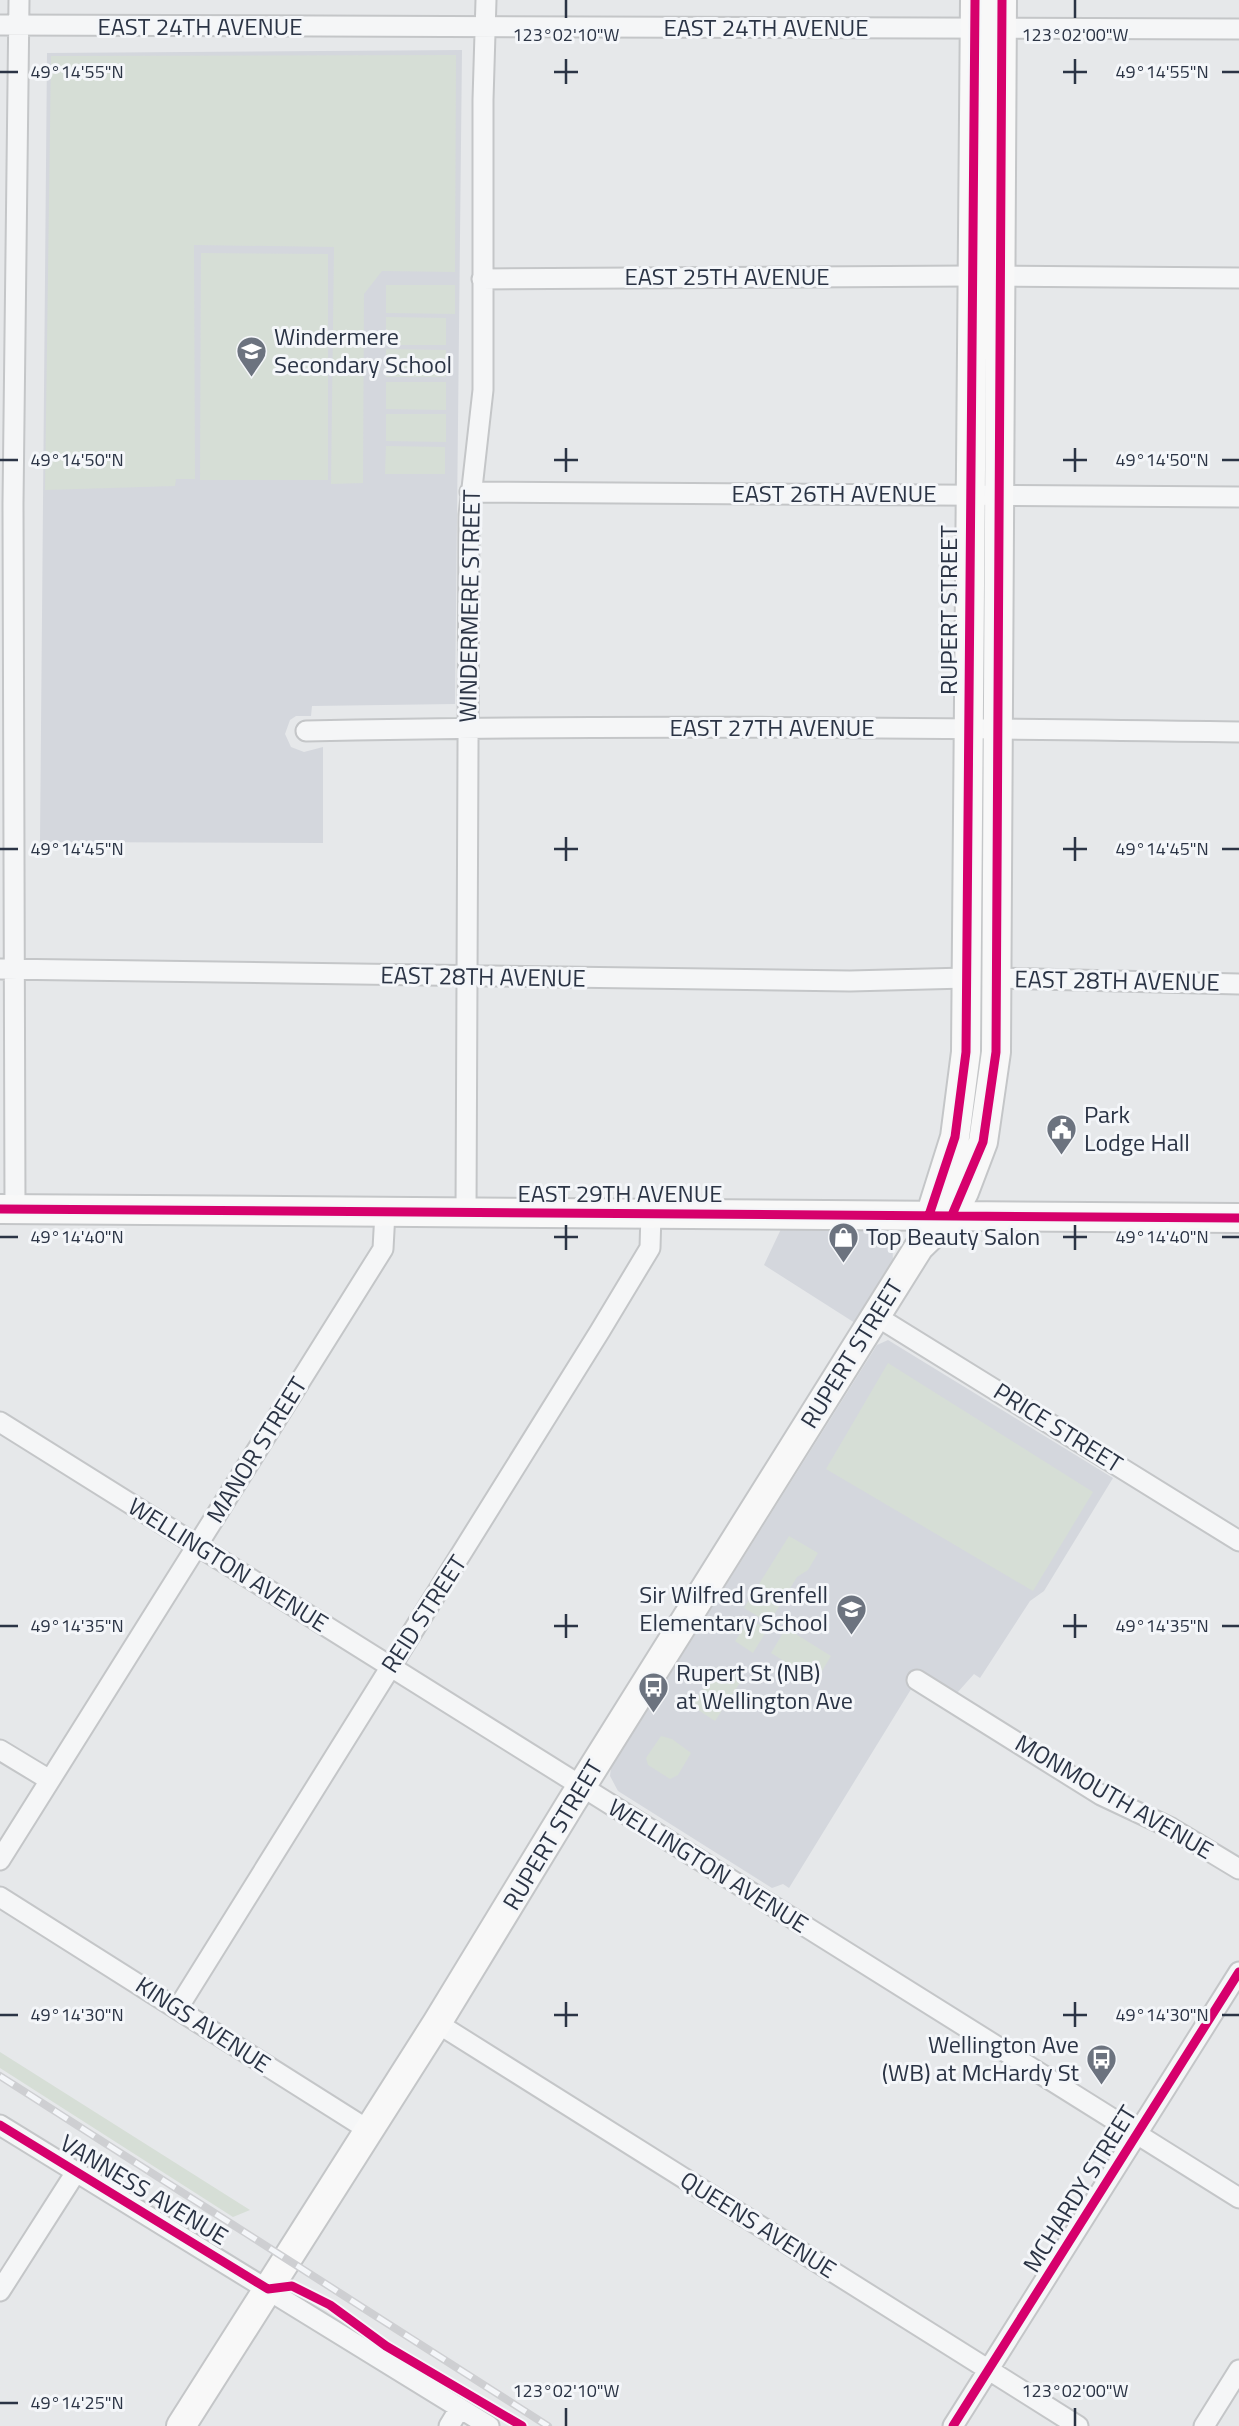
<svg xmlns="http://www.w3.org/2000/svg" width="1239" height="2426" font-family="'Titillium Web',sans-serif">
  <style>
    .built { fill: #d4d7dd }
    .green { fill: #d6ded6 }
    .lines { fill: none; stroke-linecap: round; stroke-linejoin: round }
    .street-casing { stroke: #c4c6c8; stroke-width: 23 }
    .secondary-casing { stroke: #c4c6c8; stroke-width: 32 }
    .street { stroke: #f5f6f7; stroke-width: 19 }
    .secondary { stroke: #f8f8f8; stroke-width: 28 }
    .rail-casing { stroke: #cecfd2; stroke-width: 8 }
    .rail { stroke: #f4f6f9; stroke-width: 5; stroke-dasharray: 16; stroke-linecap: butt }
    .cycleway-casing { stroke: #f4f6f9; stroke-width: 13 }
    .cycleway { stroke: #d6006c; stroke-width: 9 }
    .ticks { fill: none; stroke: #2b3445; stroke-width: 2.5 }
    .labels { text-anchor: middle; stroke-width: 6; stroke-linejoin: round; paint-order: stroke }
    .street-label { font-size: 24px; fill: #2b3445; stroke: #f4f6f9 }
    .poi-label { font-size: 24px; fill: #2b3445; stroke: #f4f6f9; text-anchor: start }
    .ticks-label { font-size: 18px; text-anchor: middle; fill: #2b3445; stroke: #f4f6f9; stroke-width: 6; stroke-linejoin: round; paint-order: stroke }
  </style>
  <rect width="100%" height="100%" fill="#e6e8ea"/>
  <path class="built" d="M462,50L455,704L312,706L311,716H296L290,720L285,734L291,747L304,752L323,747V843L40,842L47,53Z
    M781,1229L875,1230L892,1239L893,1261L855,1323L764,1265Z
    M888,1340L1113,1478L1044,1591L1030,1601L980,1678L974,1674L957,1693L913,1686L789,1888L783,1884L772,1888L618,1791L610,1776L611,1768L877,1345Z"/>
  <path class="green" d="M456,55L455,272L382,271L364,294L363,483L331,484L334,247L194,245L195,479H176L175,486L45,490L51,56Z
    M201,253L328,254V480H200Z
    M386,285H455V314L386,313Z
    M386,317L446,318V345H386Z
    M386,349L446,350V377H386Z
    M386,382H446V410L386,409Z
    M386,414H446V442L386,441Z
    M386,446L445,447V474H385Z
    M888,1363L1093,1492L1033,1591L826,1469Z
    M789,1536L818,1553L808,1570L797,1577L769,1623L744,1608Z
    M750,1619L767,1630L753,1653L735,1641Z
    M786,1628L831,1656L816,1681L771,1653Z
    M718,1666L741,1681L715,1721L692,1706Z
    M661,1736L672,1739L691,1753L678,1775L670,1779L648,1765L646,1758Z
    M0,2052L250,2210L233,2217L0,2068Z"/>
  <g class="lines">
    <defs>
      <path id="street" d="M0,25L1239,29
        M1001,276L1239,278
        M482,279L971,276
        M470,492L1239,497
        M306,731C617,724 928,728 1239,732
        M0,969L850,981L966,978
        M996,978L1239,984
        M15,1209L13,504L19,0
        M466,1212L469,515L483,390V100L486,0
        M876,1316L1239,1541
        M0,1422L1239,2198
        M917,1680L1101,1795L1171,1828L1239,1869
        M0,1750L48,1779
        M0,1860L383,1249L385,1212
        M0,1897L370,2131
        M178,2008L600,1331L650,1248L651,1213
        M437,2023L1078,2426
        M0,2125L489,2426
        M0,2291L76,2172
        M449,2426L460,2408
        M953,2426L1239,1972
        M1204,2426L1239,2370"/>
      <path id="secondary" d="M0,1209L1239,1218
        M922,1242L955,1137L966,1052L975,0
        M181,2426L437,2023L571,1803L919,1247L952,1215L964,1192L983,1142L996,1052L1002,0"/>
    </defs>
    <use href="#street" class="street-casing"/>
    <use href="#secondary" class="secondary-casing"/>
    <use href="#street" class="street"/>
    <use href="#secondary" class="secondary"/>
    <defs>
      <path id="rail" d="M0,2076L548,2426"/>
    </defs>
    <use href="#rail" class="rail-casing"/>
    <use href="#rail" class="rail"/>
    <defs>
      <path id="cycleway" d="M0,1209L1239,1218
        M929,1215L955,1137L966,1052L975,0
        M952,1215L983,1142L996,1052L1002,0
        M0,2125L268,2289L292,2286L330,2305L386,2346L522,2426
        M953,2426L1239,1972"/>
    </defs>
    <use href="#cycleway" class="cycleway-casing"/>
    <use href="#cycleway" class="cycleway"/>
  </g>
  <path class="ticks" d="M566,0V18M1075,0V18M566,59V84M1075,59V84M0,72H18M554,72H578M1063,72H1087M1222,72H1239M566,448V472M1075,448V472M0,460H18M554,460H578M1063,460H1087M1222,460H1239M566,837V861M1075,837V861M0,849H18M554,849H578M1063,849H1087M1222,849H1239M566,1225V1250M1075,1225V1250M0,1237H18M554,1237H578M1063,1237H1087M1222,1237H1239M566,1614V1638M1075,1614V1638M0,1626H18M554,1626H578M1063,1626H1087M1222,1626H1239M566,2002V2027M1075,2002V2027M0,2015H18M554,2015H578M1063,2015H1087M1222,2015H1239M0,2403H18M566,2408V2426M1075,2408V2426"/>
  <defs>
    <symbol id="school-pin" viewBox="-11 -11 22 30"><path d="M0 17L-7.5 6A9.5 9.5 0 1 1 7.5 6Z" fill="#6c737f" stroke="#f4f6f9"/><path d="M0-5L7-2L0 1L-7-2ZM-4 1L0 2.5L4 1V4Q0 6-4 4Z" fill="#fff"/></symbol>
    <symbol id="civic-pin" viewBox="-11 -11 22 30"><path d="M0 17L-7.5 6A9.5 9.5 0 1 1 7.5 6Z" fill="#6c737f" stroke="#f4f6f9"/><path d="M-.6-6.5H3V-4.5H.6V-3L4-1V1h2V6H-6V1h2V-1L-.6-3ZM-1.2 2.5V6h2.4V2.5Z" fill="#fff"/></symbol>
    <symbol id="shop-pin" viewBox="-11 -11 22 30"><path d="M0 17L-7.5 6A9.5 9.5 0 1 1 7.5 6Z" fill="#6c737f" stroke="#f4f6f9"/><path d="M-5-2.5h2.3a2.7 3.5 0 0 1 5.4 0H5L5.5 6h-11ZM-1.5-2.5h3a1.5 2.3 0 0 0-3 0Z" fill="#fff"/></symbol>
    <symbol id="bus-pin" viewBox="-11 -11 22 30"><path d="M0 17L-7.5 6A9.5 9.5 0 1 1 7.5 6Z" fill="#6c737f" stroke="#f4f6f9"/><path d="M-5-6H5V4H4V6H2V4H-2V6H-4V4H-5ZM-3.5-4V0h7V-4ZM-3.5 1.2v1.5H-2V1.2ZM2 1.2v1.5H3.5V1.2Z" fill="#fff"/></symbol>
  </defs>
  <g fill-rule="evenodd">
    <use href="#school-pin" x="234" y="334" width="35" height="47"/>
    <use href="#civic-pin" x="1044" y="1112" width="35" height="47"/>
    <use href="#shop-pin" x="826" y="1220" width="35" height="47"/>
    <use href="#school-pin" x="834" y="1592" width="35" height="47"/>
    <use href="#bus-pin" x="636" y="1670" width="35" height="47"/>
    <use href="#bus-pin" x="1084" y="2042" width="35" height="47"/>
  </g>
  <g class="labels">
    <g class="street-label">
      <text x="200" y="35">EAST 24TH AVENUE</text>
      <text x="766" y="36">EAST 24TH AVENUE</text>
      <text x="727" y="285">EAST 25TH AVENUE</text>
      <text x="834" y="502">EAST 26TH AVENUE</text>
      <text transform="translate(470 606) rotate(-89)" y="8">WINDERMERE STREET</text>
      <text transform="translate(949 610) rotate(-90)" y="8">RUPERT STREET</text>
      <text x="772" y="736">EAST 27TH AVENUE</text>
      <text transform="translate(483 977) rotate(1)" y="8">EAST 28TH AVENUE</text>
      <text transform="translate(1117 981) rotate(1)" y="8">EAST 28TH AVENUE</text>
      <text x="620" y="1202">EAST 29TH AVENUE</text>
      <text transform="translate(852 1354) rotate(-58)" y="8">RUPERT STREET</text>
      <text transform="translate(1058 1428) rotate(32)" y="8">PRICE STREET</text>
      <text transform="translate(257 1450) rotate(-58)" y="8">MANOR STREET</text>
      <text transform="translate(228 1565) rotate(32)" y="8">WELLINGTON AVENUE</text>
      <text transform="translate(424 1614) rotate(-57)" y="8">REID STREET</text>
      <text transform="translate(1114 1797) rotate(30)" y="8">MONMOUTH AVENUE</text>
      <text transform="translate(553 1835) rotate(-59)" y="8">RUPERT STREET</text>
      <text transform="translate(708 1866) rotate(32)" y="8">WELLINGTON AVENUE</text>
      <text transform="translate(203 2025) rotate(33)" y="8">KINGS AVENUE</text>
      <text transform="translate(1080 2189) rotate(-58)" y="8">MCHARDY STREET</text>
      <text transform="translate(144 2190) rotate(31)" y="8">VANNESS AVENUE</text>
      <text transform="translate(758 2225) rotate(32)" y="8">QUEENS AVENUE</text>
    </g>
    <g class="poi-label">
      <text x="274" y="345">Windermere<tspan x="274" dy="28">Secondary School</tspan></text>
      <text x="1084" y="1123">Park<tspan x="1084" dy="28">Lodge Hall</tspan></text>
      <text x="866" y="1245">Top Beauty Salon</text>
      <text x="828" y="1603" text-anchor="end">Sir Wilfred Grenfell<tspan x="828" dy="28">Elementary School</tspan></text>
      <text x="676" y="1681">Rupert St (NB)<tspan x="676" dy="28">at Wellington Ave</tspan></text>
      <text x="1079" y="2053" text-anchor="end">Wellington Ave<tspan x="1079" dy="28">(WB) at McHardy St</tspan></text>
    </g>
  </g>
  <g class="ticks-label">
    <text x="566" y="41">123°02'10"W</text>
    <text x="1075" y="41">123°02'00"W</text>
    <text x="77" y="78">49°14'55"N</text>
    <text x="1162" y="78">49°14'55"N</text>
    <text x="77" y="466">49°14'50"N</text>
    <text x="1162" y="466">49°14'50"N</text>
    <text x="77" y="855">49°14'45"N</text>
    <text x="1162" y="855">49°14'45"N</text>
    <text x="77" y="1243">49°14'40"N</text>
    <text x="1162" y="1243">49°14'40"N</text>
    <text x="77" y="1632">49°14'35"N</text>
    <text x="1162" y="1632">49°14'35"N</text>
    <text x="77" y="2021">49°14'30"N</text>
    <text x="1162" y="2021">49°14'30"N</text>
    <text x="566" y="2397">123°02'10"W</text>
    <text x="1075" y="2397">123°02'00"W</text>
    <text x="77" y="2409">49°14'25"N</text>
  </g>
</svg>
